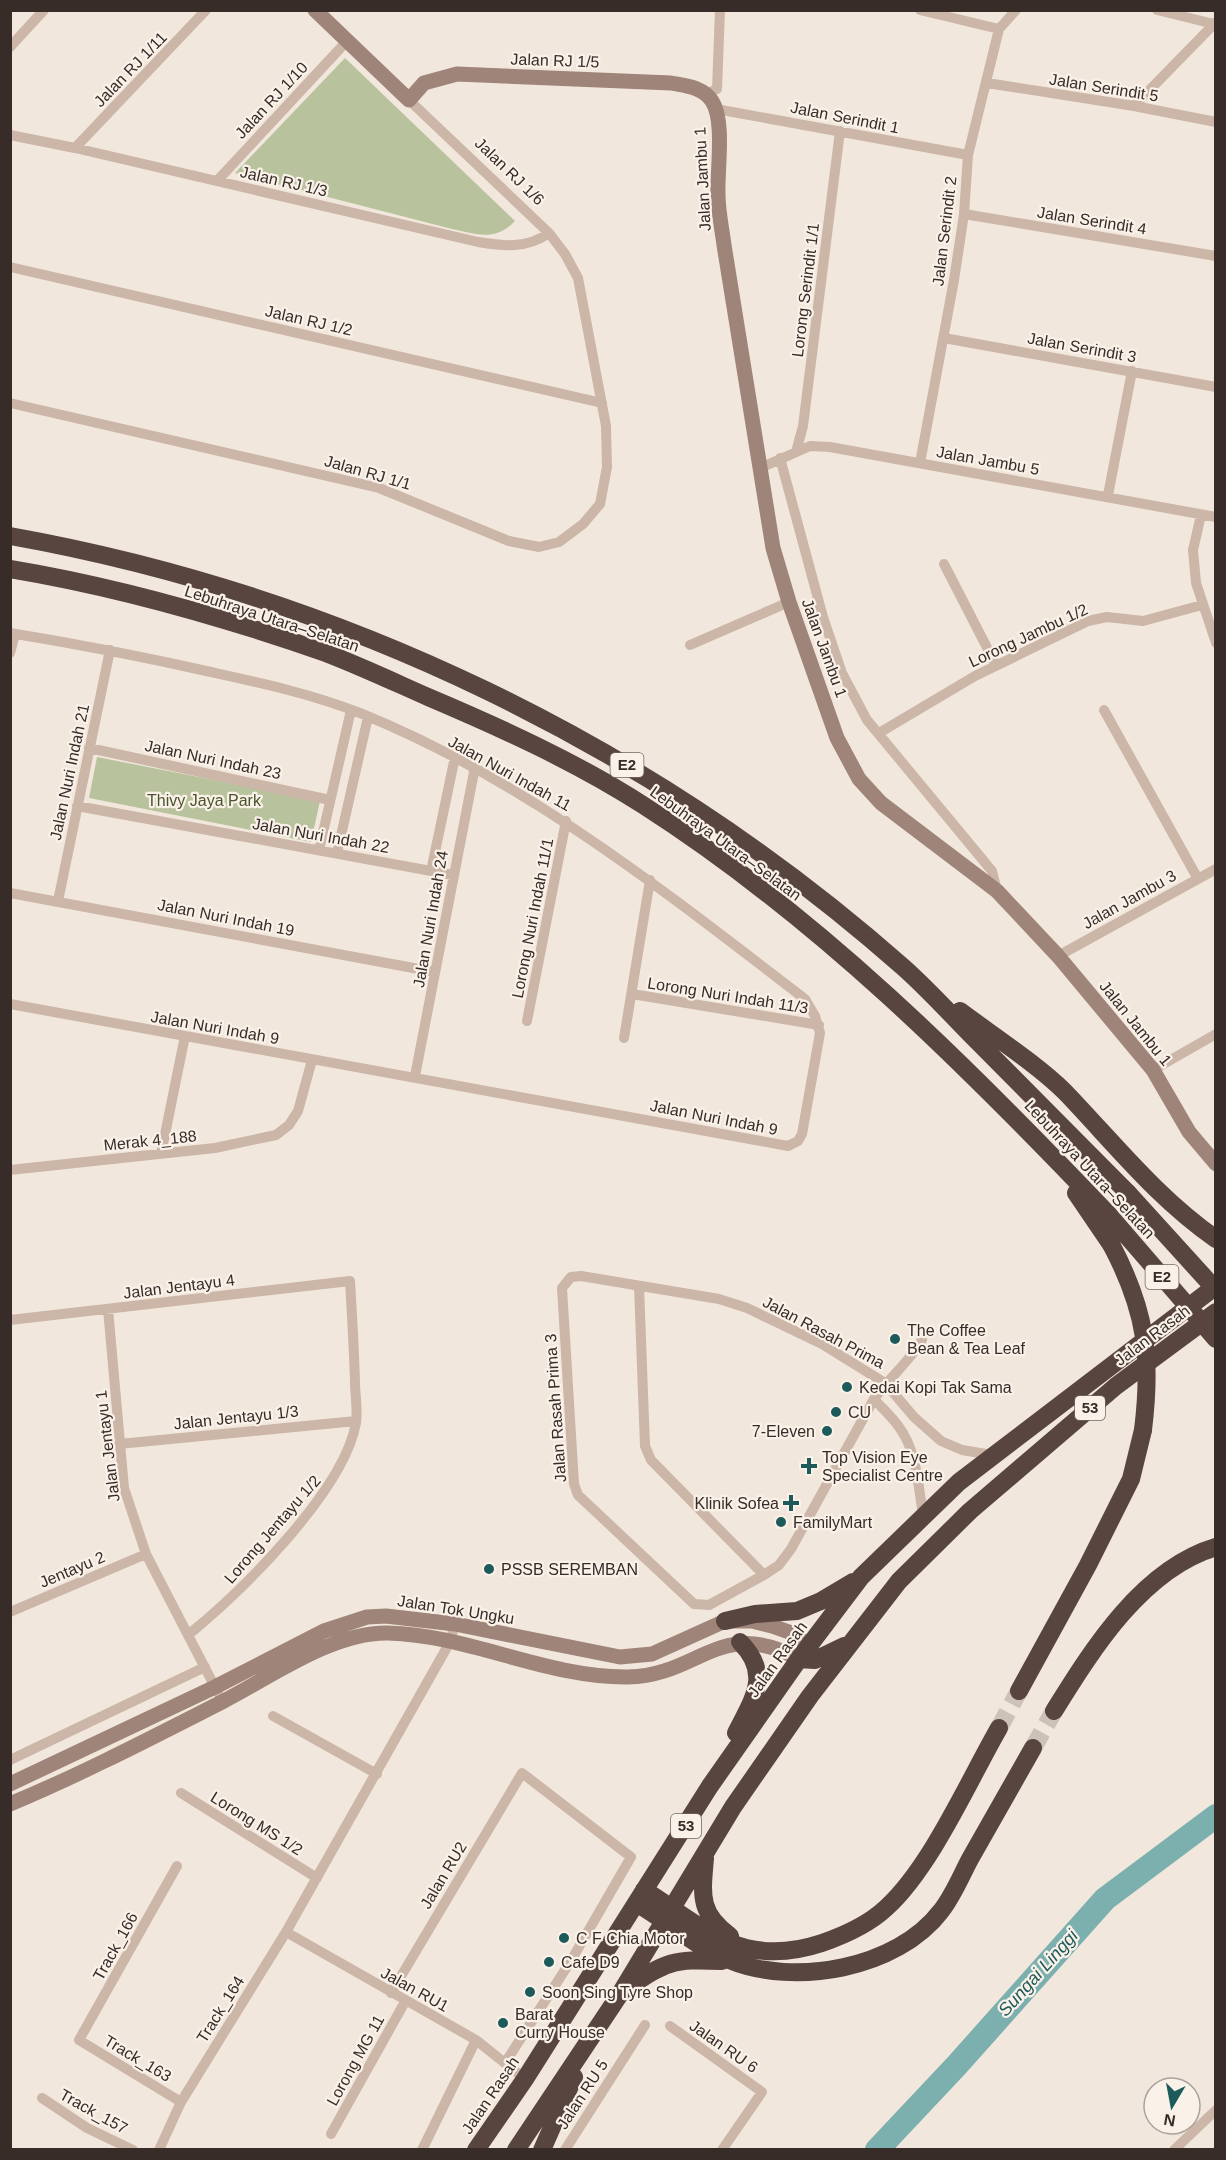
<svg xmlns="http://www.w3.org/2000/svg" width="1226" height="2160" font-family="Helvetica,sans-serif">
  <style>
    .green { fill: #b8c29c }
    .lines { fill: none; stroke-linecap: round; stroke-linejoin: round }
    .river { stroke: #7bb0af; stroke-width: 24 }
    .highway-tunnel { stroke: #cdc2b8; stroke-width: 18; stroke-dasharray: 18 9; stroke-linecap: butt }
    .street { stroke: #cbb6a8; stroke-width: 10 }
    .secondary { stroke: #9f8479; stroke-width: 15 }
    .highway { stroke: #58453f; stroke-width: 18 }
    .highway-bridge { stroke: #58453f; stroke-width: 18 }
    .poi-dot { fill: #1d5a5a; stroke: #faf1e9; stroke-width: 2 }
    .labels { text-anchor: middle; stroke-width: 4.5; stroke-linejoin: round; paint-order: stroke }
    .shield { fill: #faf1e9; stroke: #726762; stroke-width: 1.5 }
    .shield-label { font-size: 15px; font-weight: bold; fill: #372c28 }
    .street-label { font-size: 16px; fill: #372c28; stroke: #faf1e9 }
    .park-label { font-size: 16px; fill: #49562c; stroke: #faf1e9 }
    .poi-label { font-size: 16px; fill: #372c28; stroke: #faf1e9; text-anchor: start }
    .water-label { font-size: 18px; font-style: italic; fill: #1d5a5a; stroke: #faf1e9 }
  </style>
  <rect width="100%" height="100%" fill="#f2e7dc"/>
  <path class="green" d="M345,58L515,221C495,242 477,234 452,229L235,173Z
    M97,757L320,801L311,842L89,798Z"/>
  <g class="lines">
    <path class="river" d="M877,2150L957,2065L1105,1899L1216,1816"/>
    <path class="highway-tunnel" d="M999,1728L1019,1691
      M1033,1748L1054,1711"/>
    <path class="street" d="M920,10L999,29
      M1157,10L1214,24
      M10,47L44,10
      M987,83L1134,106L1216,122
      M706,94L717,89L720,10
      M1134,106L1216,22
      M716,109L968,155
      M10,135L75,148L478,242C503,246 527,249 549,233
      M75,148L206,10
      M217,181L347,41
      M964,214L1216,256
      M10,267L602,403
      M944,338L1216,387
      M10,403L379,488L509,541L539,547L559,542L583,524L600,504L607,467L606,426L578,278L565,254L549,233L409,100
      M796,452L803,426L840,131
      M780,458L823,617L842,673L867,720L992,871L997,891
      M920,463L954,280L964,214L968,155L999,29L1016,10
      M758,469L810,446L830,447L1216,517
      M1108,495L1132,371
      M1201,515L1193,550L1196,583L1216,643
      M944,564L996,665
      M10,633C78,644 144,657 211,672C261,683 312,694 360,713C526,780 664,891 805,999L815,1016L820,1033L802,1134L798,1141L788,1146L10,1004
      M690,645L789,602
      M10,653L15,634
      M1104,710L1198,879
      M879,733L975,676L1088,621L1107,617L1143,621L1202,605
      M89,748L330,800
      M77,806L453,875
      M319,850L351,710
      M337,853L368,717
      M431,871L455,757
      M10,893L435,972
      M58,901L110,650
      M1058,956L1216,869
      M632,994L819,1025
      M527,1021L566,821
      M624,1038L650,880
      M1153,1070L1216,1034
      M415,1076L475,767
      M161,1154L185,1036
      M10,1170L215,1148L276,1135L289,1125L298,1111L312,1060
      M639,1286L645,1446L651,1460L764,1575
      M108,1309L124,1488L146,1554L218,1693
      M10,1320L350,1281C352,1315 354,1348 355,1382C355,1395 358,1410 356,1423C344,1491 241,1592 188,1635
      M922,1340C909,1362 889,1378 874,1399L791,1549L779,1565L764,1575L709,1605L694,1604L578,1495L574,1484L562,1288L571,1277L581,1276L719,1299L747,1308L822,1344L885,1383L914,1417L941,1441L962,1450L992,1455
      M874,1399C882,1408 892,1417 899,1427C917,1451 918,1486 923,1514
      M119,1444L356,1421
      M10,1612L146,1554
      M273,1716L377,1774
      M10,1760L205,1667
      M181,1793L317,1878
      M177,1866L79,2040L181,2102
      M286,1932L476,2040L525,2079
      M572,1959L595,1969
      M391,1993L522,1773L631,1857L572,1959L505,2063
      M670,2026L762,2092L722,2150
      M42,2098L87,2128L133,2150
      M331,2134L406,2000
      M159,2150L181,2102L286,1932L450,1642L455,1624
      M422,2150L476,2040
      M565,2150L645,2025
      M1174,2150L1216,2110"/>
    <path class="secondary" d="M315,10L409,100L424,83L457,74L671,83C686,86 703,87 712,101C725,121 717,170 718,194C718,211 722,229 724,245L773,548L789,602L837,738L859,779L881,803L997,891L1058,956L1153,1070L1189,1132L1216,1164
      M10,1784L215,1687L324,1631L367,1617L386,1616L455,1624L620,1657L652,1654L725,1621H752L772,1626L789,1632L810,1646
      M10,1804C82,1774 153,1737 222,1702C271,1677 332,1632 388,1633C470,1635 546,1678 628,1677C699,1676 720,1616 799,1659"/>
    <path class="highway" d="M10,536C340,595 652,745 903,967C929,990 953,1017 978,1042C1028,1092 1078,1143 1128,1193
      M10,569C118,587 223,617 326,653C360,666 394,682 428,697C501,728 576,762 643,805C818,917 966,1065 1108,1214
      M960,1011C992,1035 1038,1065 1065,1092C1114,1143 1157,1198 1216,1239
      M1076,1193L1112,1246
      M725,1621L755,1614L797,1611L821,1601L853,1582
      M799,1659L815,1660L844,1646
      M1019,1691L1088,1565L1131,1479L1143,1430
      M1054,1711C1092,1650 1142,1569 1216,1547
      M736,1733C753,1699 772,1674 740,1642
      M705,1858C702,1894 698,1913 730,1936
      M644,1890C677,1910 707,1937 746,1948C771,1954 798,1951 822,1943C845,1935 868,1925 886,1908C931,1867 968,1782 999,1728
      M636,1903C667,1921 696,1947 729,1960C794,1987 897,1969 941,1911C953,1896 961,1876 970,1859C991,1822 1012,1785 1033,1748
      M626,1989C667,1961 672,1959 722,1961
      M476,2150L525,2079L710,1786L799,1659L861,1577L959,1482L1216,1286
      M516,2150L620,1994L733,1807L810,1696L899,1581L970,1511L1116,1386L1216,1312
      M542,2150L574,2077"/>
    <path class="highway-bridge" d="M1128,1193L1216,1290
      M1108,1214L1216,1339
      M1112,1246C1146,1311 1152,1357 1143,1430"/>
  </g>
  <g class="poi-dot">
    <circle cx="895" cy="1339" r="6"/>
    <circle cx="847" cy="1387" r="6"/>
    <circle cx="836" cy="1412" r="6"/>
    <circle cx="827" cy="1431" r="6"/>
    <path d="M806 1457h6v6h6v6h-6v6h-6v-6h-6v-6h6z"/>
    <path d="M788 1494h6v6h6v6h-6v6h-6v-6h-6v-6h6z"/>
    <circle cx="781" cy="1522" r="6"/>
    <circle cx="489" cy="1569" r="6"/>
    <circle cx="564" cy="1938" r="6"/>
    <circle cx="549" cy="1962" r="6"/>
    <circle cx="530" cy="1992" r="6"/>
    <circle cx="503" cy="2023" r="6"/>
  </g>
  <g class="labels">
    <g class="shield">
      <rect x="610.5" y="753" width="33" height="24" rx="4.5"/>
      <rect x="1145.5" y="1265" width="33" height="24" rx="4.5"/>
      <rect x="1075" y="1396" width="30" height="24" rx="4.5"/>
      <rect x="671" y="1814" width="30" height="24" rx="4.5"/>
    </g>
    <g class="shield-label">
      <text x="627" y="770">E2</text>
      <text x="1162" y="1282">E2</text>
      <text x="1090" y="1413">53</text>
      <text x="686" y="1831">53</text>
    </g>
    <g class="street-label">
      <text transform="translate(555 60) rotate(2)" y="6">Jalan RJ 1/5</text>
      <text transform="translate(130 69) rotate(-46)" y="6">Jalan RJ 1/11</text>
      <text transform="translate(1104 87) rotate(9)" y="6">Jalan Serindit 5</text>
      <text transform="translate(271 100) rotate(-47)" y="6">Jalan RJ 1/10</text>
      <text transform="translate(845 117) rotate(11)" y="6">Jalan Serindit 1</text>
      <text transform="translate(510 171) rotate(44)" y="6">Jalan RJ 1/6</text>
      <text transform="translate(702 179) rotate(-93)" y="6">Jalan Jambu 1</text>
      <text transform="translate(284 181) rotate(13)" y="6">Jalan RJ 1/3</text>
      <text transform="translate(1092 220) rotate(9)" y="6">Jalan Serindit 4</text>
      <text transform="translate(944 231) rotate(-83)" y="6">Jalan Serindit 2</text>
      <text transform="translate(805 290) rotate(-83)" y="6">Lorong Serindit 1/1</text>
      <text transform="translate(309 320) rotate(13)" y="6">Jalan RJ 1/2</text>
      <text transform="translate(1082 347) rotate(10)" y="6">Jalan Serindit 3</text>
      <text transform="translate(988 460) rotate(10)" y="6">Jalan Jambu 5</text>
      <text transform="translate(368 472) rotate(16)" y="6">Jalan RJ 1/1</text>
      <text transform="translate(272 618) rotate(18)" y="6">Lebuhraya Utara–Selatan</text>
      <text transform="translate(1028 635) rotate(-25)" y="6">Lorong Jambu 1/2</text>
      <text transform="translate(825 648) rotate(70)" y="6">Jalan Jambu 1</text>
      <text transform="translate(213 759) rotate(12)" y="6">Jalan Nuri Indah 23</text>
      <text transform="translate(69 772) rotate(-78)" y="6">Jalan Nuri Indah 21</text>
      <text transform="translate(510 773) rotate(29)" y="6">Jalan Nuri Indah 11</text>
      <text transform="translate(321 835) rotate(10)" y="6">Jalan Nuri Indah 22</text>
      <text transform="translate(726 843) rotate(36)" y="6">Lebuhraya Utara–Selatan</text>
      <text transform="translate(1129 899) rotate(-29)" y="6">Jalan Jambu 3</text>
      <text transform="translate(226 917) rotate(11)" y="6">Jalan Nuri Indah 19</text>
      <text transform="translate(532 918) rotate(-79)" y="6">Lorong Nuri Indah 11/1</text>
      <text transform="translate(430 919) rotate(-80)" y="6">Jalan Nuri Indah 24</text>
      <text transform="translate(728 995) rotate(9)" y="6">Lorong Nuri Indah 11/3</text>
      <text transform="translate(1136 1023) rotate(51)" y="6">Jalan Jambu 1</text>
      <text transform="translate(215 1027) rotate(10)" y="6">Jalan Nuri Indah 9</text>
      <text transform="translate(714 1117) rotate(11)" y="6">Jalan Nuri Indah 9</text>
      <text transform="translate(150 1140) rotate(-6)" y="6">Merak 4_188</text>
      <text transform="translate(1090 1169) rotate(47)" y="6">Lebuhraya Utara–Selatan</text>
      <text transform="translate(179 1286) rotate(-7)" y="6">Jalan Jentayu 4</text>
      <text transform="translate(824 1332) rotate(28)" y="6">Jalan Rasah Prima</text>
      <text transform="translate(1152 1335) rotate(-37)" y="6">Jalan Rasah</text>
      <text transform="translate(555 1408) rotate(-94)" y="6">Jalan Rasah Prima 3</text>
      <text transform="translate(236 1417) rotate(-6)" y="6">Jalan Jentayu 1/3</text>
      <text transform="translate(107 1446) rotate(-97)" y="6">Jalan Jentayu 1</text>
      <text transform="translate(272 1529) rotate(-49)" y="6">Lorong Jentayu 1/2</text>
      <text transform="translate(72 1569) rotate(-23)" y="6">Jentayu 2</text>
      <text transform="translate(456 1609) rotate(9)" y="6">Jalan Tok Ungku</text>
      <text transform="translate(777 1659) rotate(-54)" y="6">Jalan Rasah</text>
      <text transform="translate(257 1823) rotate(32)" y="6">Lorong MS 1/2</text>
      <text transform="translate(443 1875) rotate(-59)" y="6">Jalan RU2</text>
      <text transform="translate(115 1946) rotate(-61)" y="6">Track_166</text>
      <text transform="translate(415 1989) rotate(29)" y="6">Jalan RU1</text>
      <text transform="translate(220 2009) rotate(-58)" y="6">Track_164</text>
      <text transform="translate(724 2046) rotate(35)" y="6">Jalan RU 6</text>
      <text transform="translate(138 2058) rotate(31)" y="6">Track_163</text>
      <text transform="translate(355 2060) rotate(-61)" y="6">Lorong MG 11</text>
      <text transform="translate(582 2094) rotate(-57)" y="6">Jalan RU 5</text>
      <text transform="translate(490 2095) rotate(-56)" y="6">Jalan Rasah</text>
      <text transform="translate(94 2111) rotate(29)" y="6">Track_157</text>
    </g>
    <g class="park-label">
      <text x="204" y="806">Thivy Jaya Park</text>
    </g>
    <g class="poi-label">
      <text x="907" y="1336">The Coffee<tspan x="907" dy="18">Bean &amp; Tea Leaf</tspan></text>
      <text x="859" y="1393">Kedai Kopi Tak Sama</text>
      <text x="848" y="1418">CU</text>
      <text x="815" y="1437" text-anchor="end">7-Eleven</text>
      <text x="822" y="1463">Top Vision Eye<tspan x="822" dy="18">Specialist Centre</tspan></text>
      <text x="779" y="1509" text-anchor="end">Klinik Sofea</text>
      <text x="793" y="1528">FamilyMart</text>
      <text x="501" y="1575">PSSB SEREMBAN</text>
      <text x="576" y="1944">C F Chia Motor</text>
      <text x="561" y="1968">Cafe D9</text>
      <text x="542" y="1998">Soon Sing Tyre Shop</text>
      <text x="515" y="2020">Barat<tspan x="515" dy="18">Curry House</tspan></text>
    </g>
    <g class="water-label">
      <text transform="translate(1038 1973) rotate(-48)" y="6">Sungai Linggi</text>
    </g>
  </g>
  <rect width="1226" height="2160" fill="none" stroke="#372c28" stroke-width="24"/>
  <g transform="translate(1172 2106) rotate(190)"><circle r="28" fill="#faf1e9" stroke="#aca29c" stroke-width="1.5"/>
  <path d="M0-4.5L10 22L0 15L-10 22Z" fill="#1d5a5a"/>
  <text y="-9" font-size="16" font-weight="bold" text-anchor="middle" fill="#372c28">N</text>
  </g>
</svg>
